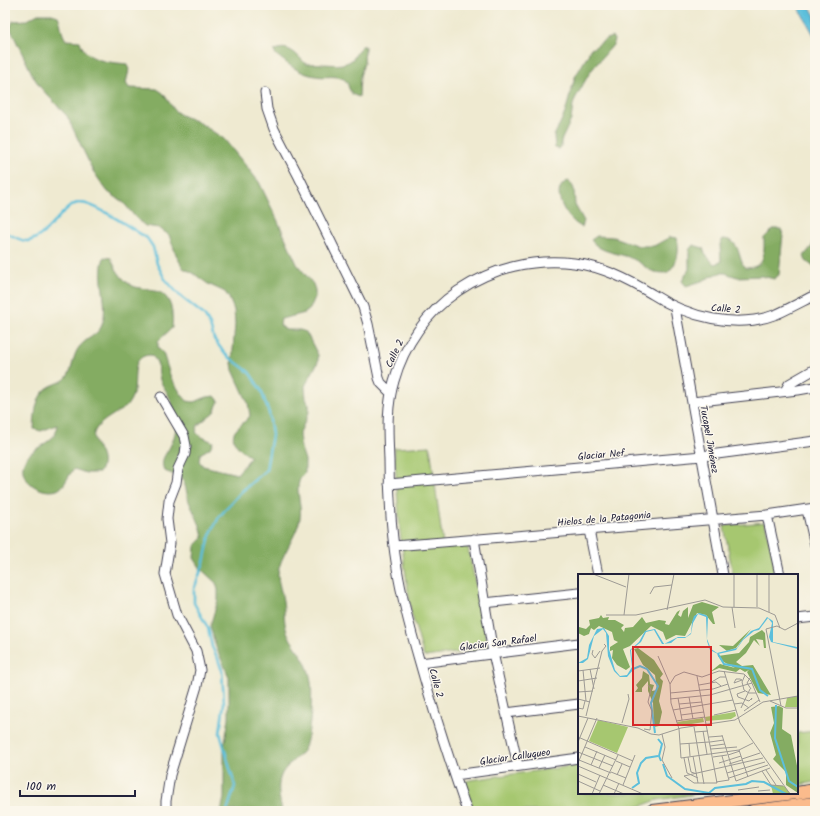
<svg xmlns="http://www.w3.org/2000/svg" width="820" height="816" font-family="Kalam,sans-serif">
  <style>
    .green { fill: #a6c770; stroke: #647456 }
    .forest { fill: #84ac62; stroke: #53674e }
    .water { fill: #5cbfdb; stroke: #3f708b }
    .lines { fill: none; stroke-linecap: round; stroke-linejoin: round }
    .stream { stroke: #5cbfdb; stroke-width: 2.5 }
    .minor-casing { stroke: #414052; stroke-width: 11 }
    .major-casing { stroke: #414052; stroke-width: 14 }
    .minor { stroke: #fff; stroke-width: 9 }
    .major { stroke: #fbbb8c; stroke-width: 12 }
    .labels { text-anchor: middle; stroke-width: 3; stroke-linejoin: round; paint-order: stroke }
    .street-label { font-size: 10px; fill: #22223b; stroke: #fbf7ec }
    .inset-river { fill: none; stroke: #5cbfdb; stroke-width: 2 }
    .inset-road { fill: none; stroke: #9d9a95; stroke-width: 1 }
    .view { fill: #d62828; fill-opacity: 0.15; stroke: #d62828; stroke-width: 2 }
    .inset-edge { fill: none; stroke: #22223b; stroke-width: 2 }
  </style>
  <rect width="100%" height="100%" fill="#fbf7ec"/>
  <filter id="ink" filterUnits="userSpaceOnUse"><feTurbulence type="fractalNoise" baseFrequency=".025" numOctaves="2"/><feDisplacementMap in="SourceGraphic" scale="8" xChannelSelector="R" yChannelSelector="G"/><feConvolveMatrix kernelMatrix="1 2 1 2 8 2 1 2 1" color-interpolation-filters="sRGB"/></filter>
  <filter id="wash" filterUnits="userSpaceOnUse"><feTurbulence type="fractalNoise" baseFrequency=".012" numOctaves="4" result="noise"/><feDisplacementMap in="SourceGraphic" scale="16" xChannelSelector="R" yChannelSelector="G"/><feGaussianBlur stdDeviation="0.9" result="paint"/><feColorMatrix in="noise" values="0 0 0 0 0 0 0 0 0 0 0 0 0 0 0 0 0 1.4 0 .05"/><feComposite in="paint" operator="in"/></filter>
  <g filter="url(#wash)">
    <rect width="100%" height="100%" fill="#efead1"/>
    <path class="green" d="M430,446L443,545L464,543L468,548L489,649L424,657L411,612L400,532L394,448Z
      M765,522L777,575H733L724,526Z
      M815,731V782L797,785V733Z
      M579,765V793H703L657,800L641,806L597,811H474L464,782L470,780Z"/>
    <path class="forest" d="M38,14H52L58,16C62,25 60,31 66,40L80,41C85,62 110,62 127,64L129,70L126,83L129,88L157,89L163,93L175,111L181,115L200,123L224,139L259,182L276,217L297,264L313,284L315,290V297L310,309L305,313L281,319L280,325L286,330H300L306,332L318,355V362L305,386L306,399L309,405V412L299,435L301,448L305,460V473C291,485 303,502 300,518C297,537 279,557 278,574C278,584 282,592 283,601C285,613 283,625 289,636C291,641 295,645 297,649C304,658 310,671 311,682C313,695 310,741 303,751C298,757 291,762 286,768C275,780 279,796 282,811H221L224,798V747L229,718V677L216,647L210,626L218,600V590L216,583L201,569L194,558L195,546L203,538C202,525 193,512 188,499C187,494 186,486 183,481C179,476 170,473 164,471C159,457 168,454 172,442C175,436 177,425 176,418C175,410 171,401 168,394C165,389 162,385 160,380C157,369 161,364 151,355C131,355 136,376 134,390C133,396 130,402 126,407C118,412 101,421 96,429C86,444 111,453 99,473H86L74,469C68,475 65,487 57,490C41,495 17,480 24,462C29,447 59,443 57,425L41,431L34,429C35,413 35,394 51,386C57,383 63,382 67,377C74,367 72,355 80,346C87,338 99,334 102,325C110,303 96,279 104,257L111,258C114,267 122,280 131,285C135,288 142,288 146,289C152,291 160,291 164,295C173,303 173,317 172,328L158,341V348L163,353L171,378L182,395L187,401L194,402L207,397L215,396L219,401L214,412L198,425L196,432L200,436L213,442L210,448L200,454L199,461L203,466L237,474L251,457C243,452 227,441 236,430C240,425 246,421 250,416L248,403L233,370L232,363L235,324L234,310L229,298L225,292L208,284L193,273L183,268L177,257L169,235L159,228L145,226L136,218L123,202L108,192L105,188L93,171L67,116L40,87L33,76L10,28L13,21L27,20Z
      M612,37L614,39L613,45L590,72L575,99L573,105L571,120L561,141V147L559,149L555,148L554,136L565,113L575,77L588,55L590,49C598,47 603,39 612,37Z
      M362,46H365L364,63L360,76L359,97C356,96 352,95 351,92C347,87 349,80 341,78C333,75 324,78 316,76C299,74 288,64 275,54L274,51C288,43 297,55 306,64C311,64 317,63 322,64C332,64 344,67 353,59C356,55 357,50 362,46Z
      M568,181L571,183L574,189L575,205L584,221L582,227C568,222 547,189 568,181Z
      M773,229H781L783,234L779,275L774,279L762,276L737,277L725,273H719L702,281L686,286L682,281L689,269V250L693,245L703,248L705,254L714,264L721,262L720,244L723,239C741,240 737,256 745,268C766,268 764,253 764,238Z
      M597,236L613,237L639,246H654L670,237L677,238C680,251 678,264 667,273C646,273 649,267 633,259C619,252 601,254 591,240Z
      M815,238V268L806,261L804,256L812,246Z"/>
    <path class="water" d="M797,5H809L815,16V37Z"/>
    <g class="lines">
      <path class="stream" d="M5,233C12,234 20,242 28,241C49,237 64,202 80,203C96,203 132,229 147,238L153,247L157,264L165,279L180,296L204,315L210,325L214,339L225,354L249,372L261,390L269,413L272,435L266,470L241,492L219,517L210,535L204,562L194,589V603L208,628L212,647L218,659L222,671L224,703L220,733L235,786L227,811"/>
    </g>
  </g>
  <g filter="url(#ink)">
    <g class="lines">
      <defs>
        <path id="minor" d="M265,93L267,109L274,129L299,177L363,307L368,324L379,378L381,383L391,393
          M675,308L723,575
          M785,391L789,384L815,369
          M161,397L184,436L186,446L185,454L178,469L176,483L169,501L167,519L170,543L165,574L177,615L196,651L200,670L197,686L170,775L166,801V811
          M692,402L798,390L815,387
          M389,484L702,456L815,441
          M807,510L815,545
          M767,515L780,575
          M589,530L598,575
          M474,539L493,653L518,766
          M394,546L767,515L815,508
          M484,603L579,593
          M797,619L815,617
          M420,663L579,643
          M506,713L579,704
          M455,775L579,758
          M467,811C450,762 434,713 420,663C411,632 402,600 397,568C391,532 389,496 389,460C388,433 386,408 394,381C404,345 427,312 458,291C492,268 533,258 574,263C603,267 627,279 652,294C687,317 736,330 777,314C790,308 803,301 815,295"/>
        <path id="major" d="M797,793L815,790
          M652,811L795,793
          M753,811L815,803"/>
      </defs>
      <use href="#minor" class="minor-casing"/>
      <use href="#major" class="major-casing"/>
      <use href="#minor" class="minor"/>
      <use href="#major" class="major"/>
    </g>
  </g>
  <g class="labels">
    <g class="street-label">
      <text transform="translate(726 308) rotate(4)" y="4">Calle 2</text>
      <text transform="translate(394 353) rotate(-65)" y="4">Calle 2</text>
      <text transform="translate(710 439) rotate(80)" y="4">Tucapel Jiménez</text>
      <text transform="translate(601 454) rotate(-5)" y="4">Glaciar Nef</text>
      <text transform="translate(604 518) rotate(-5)" y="4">Hielos de la Patagonia</text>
      <text transform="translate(498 642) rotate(-7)" y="4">Glaciar San Rafael</text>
      <text transform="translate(437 683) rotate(75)" y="4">Calle 2</text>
      <text transform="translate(515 756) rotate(-8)" y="4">Glaciar Calluqueo</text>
    </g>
  </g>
  <g transform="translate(578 574)">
    <rect width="220" height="220" fill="#efead1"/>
    <path d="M220,122V133H207L209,124ZM157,138L158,142L153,145L128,147L127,143ZM125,144L126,148L101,152L99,148ZM20,146L50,153L39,179L11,167ZM193,211L206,212L213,220H195Z" fill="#a6c770"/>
    <path d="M124,28L141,33L134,38L137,50H135L128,41L119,39L107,62L98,61L88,66L85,58L73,52L52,72L45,75L52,93L48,96L39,91L34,84L35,76L32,77V73L40,68L36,66L34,58L21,52L16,56L13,54L11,60L6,62L0,59L1,53L8,55L12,51L11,46L21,44L23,41L25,44L31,43L30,46H37L46,51L43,54L46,58L47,54L55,53L64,43L68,49L81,46L88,47L87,50L91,51L99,38L102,36L100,41L103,43L105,37L110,33V44L115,31ZM173,55L158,74L149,77L141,71L155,72ZM184,56L187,59L188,74H186L185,66L178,65L182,72L176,66L168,79L158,88L164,92L175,91L193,121L180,119L169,98L171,96L167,98L162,95L158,98L141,94L132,98L142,90L157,94L144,87L140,82L161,79L171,68L172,63ZM60,74L76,86L85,100L82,104L85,107L81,127L84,138L81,152L76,153L75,129L70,117V107L64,114V118H57L60,114L58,111L64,104L65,97L71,101L72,110L76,111L74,117L79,116L77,101L65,91L56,75ZM201,132L205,134L204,155L213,161L220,197V219L208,211V198L195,185L198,181L192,159L196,149L193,133Z" fill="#84ac62"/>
    <path d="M121,39L128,41L130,43L129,65L133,75L139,79L159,74L164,66L173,57L181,54L189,43L195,47V68L219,73L220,75L193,68L191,63L194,49L190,44L181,56L176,57L165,66L158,76L140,80L132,76L129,67L128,43L120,40L115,49L113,60L107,64H99L93,69L84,70L76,56L68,58L63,68L53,76L55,96L49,103H42L36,97L30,82L28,59L25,55L16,62L10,85L5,89H0L9,84L11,71L19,55L26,54L31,62V75L37,96L42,102L49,101L54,93L52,76L61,68L67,57L77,55L86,70L100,63H108L113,59L114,48L116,42Z" fill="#5cbfdb"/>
    <path class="inset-river" d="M140,80L146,90L174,95L182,116L190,122M55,95L62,92L69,95L80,112L73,129L77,159M198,131L197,164L211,207L220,213M80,165L84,170L81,182L83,187M85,190L89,202L107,215L131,219L137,214L168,210L174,207L186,208L208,220M54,214L61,209L59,199L63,189L68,184L80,182"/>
    <path class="inset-road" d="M15,0L48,13M156,0V33M179,0V33M72,20L76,13L94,11M154,33L157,54M89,36L96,0M191,38V0M28,41H58L127,26L145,33L181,34L197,41L202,54M46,41L51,0M15,76L14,80L17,84L22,77M80,82L92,110M12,95L16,115M5,96L8,127M0,97L22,94M146,97L162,149L212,220M167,101L164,108L166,116L171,119H178M119,102L139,209M172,104L169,109L173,115M158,105H162L164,106L156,109ZM0,107L19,104M132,109L142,103H148M121,111L138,108L143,112M167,117L159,120L160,123L171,127L174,124L173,126M0,118L15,117M92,119L135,115L150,110M111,123L115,145M100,124L104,146M0,125L12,128M92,125L132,121L174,109M192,127L208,134H220M101,130L124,128M156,130L164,129L171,134M203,132L188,55L199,52L207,56L220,49M0,134L5,135L7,127M163,134L172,115M95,136L155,126M166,137L181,126M103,141L126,138M136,141L158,136M0,142L60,154L73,160L81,161L103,154L157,146L185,128L220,122M8,142L24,77L28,72L26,70M98,147L127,143M44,149L51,125L50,120M116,153L126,210M66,155L72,156L74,137L70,128L73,115L70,111M125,157L129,180M117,158L130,157M84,160L87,173L84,186L94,204M144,161L158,207L192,194M0,163L55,187M131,163L144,162M0,168L10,144M132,168L146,166M111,169L112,182M175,169L161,176L103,184L101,155L93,129L92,110L97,102L106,98L124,103L141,97L166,100L173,107L182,128M102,170L131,168M132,172L147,170M7,173L38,186M133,175L159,173M161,176L170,203M0,178L35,192M150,181L162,177M115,182L120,209M144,182L151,206M110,183L113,198L119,200M135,183L149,181M106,184L109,199L120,204M164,185L182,179M1,186L33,199M38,187L52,193M0,189L19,144M141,189L163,182M151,190L164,186M13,191L19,177M0,192L65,220M21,194L27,181M188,196L198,211M184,197L193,211L205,212M33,198L48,204M149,199L187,188M0,200L18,208M39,201L44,190M151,204L190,191M0,207L22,217M138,208L151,206M139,209H116L106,202L185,184M25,211L46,220M45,211L57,181M160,216L181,213M180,217L192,216M14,220L22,201M21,220L40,181M36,220L41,209"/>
    <path class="view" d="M55,73H133V151H55Z"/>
    <rect width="220" height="220" class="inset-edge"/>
  </g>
  <rect width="820" height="816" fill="none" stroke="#fbf7ec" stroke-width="20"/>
  <path d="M20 790v6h115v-6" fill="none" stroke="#22223b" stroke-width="2"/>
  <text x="26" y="790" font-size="12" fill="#22223b" stroke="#fbf7ec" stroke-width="3" paint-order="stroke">100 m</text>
</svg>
